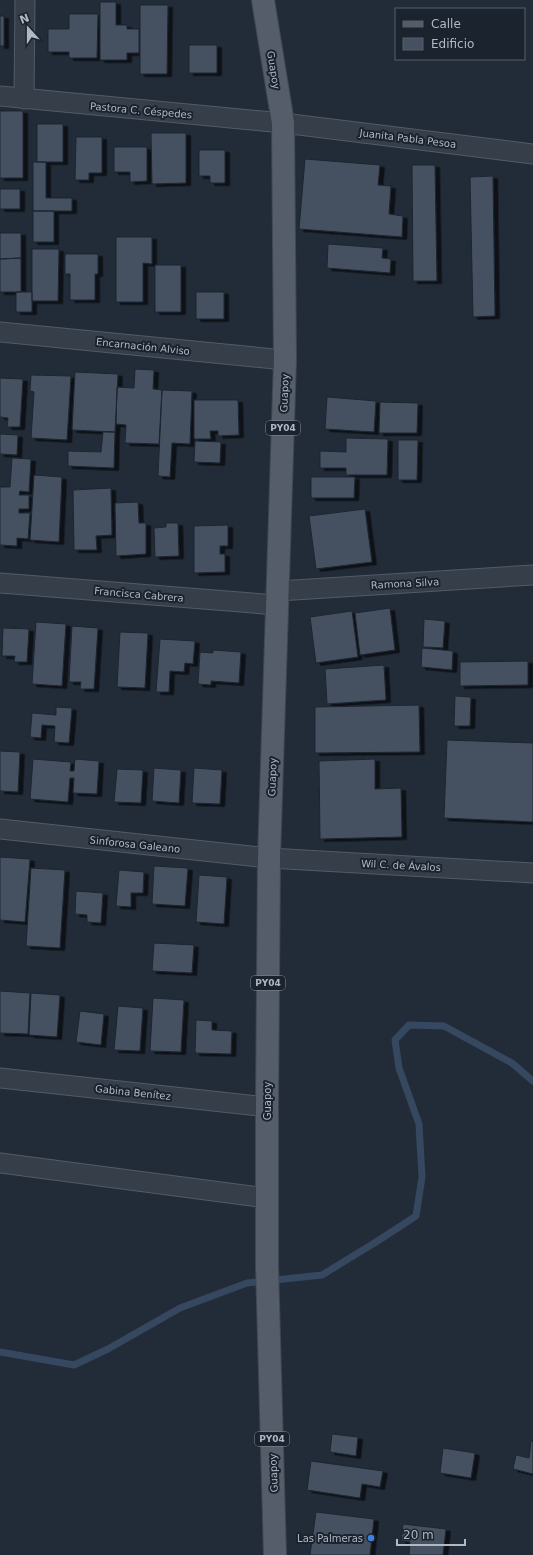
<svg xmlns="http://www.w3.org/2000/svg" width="533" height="1555" font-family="'DejaVu Sans',sans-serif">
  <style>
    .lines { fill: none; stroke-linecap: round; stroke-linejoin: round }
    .stream { stroke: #364760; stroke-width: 7 }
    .building { fill: #455160; stroke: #1d2530; filter: url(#shadow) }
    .street-casing { stroke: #535b67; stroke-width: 21 }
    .primary-casing { stroke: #3f4752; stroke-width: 24 }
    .street { stroke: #363e49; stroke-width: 19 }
    .primary { stroke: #545d69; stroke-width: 22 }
    .shop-dot { fill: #3f7fe0; stroke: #1b232e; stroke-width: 1.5 }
    .labels { text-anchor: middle; stroke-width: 4; stroke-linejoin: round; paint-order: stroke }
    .shield { fill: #1b232e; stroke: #838b98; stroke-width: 1 }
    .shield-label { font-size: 9px; font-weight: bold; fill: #b0b8c5 }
    .street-label { font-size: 10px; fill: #b0b8c5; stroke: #1b232e }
    .poi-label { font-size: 10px; fill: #b0b8c5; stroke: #1b232e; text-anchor: end }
  </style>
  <defs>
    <filter id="shadow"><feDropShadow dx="4.5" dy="2.5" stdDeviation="0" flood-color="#0009"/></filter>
  </defs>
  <rect width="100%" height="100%" fill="#222c39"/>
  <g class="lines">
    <path class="stream" d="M0,1352L74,1365L108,1349L180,1308L247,1283L322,1275L376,1242L416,1216L422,1177L419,1124L399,1068L395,1040L409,1025L444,1026L512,1063L533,1081"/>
  </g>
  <path class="building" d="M100,2H116V25H127V29H139V53H127V60H100Z
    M140,5H168L167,74H140Z
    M69,14H98L97,58H69V52H48V29H69Z
    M0,16H4V46H0Z
    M189,45H217V73H189Z
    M0,111H23V178H0Z
    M37,124H63V162H37Z
    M151,133H186V183L152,184Z
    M76,137H102V173H89V180H75Z
    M114,147H147V181L130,182V172H114Z
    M199,150H225V183H210V176H199Z
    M305,159L380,165L378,185L391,186L389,214L403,216L402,237L299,229Z
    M33,162H46V198H72V211H33Z
    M412,165H435L437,281H413Z
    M493,176L495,316L473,317L470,177Z
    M0,189H20V209H0Z
    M33,211H54V242H33Z
    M0,233H21V258L0,259Z
    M116,237H152V264L143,263V302H116Z
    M328,244L383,248L382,258L391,259L390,273L327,268Z
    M32,249H59L58,301H32Z
    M65,254H98V274H95V300H70V274H65Z
    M21,258V292H0V259Z
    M155,265H181V312H155Z
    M16,292H32V312H16Z
    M196,292H224V319H196Z
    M135,369L154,370L153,389L162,390L159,444L125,443L126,425L116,424L117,387L134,388Z
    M75,372L118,374L115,432L72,430Z
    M31,375L71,376L67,440L31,438L34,392L30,391Z
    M0,378L23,379L20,427H7L8,418L0,417Z
    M162,390L192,391L190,444L172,443L170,477L158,476Z
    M327,397L376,401L374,432L325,429Z
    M194,400H238L239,435L218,436V431H210L211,439H194Z
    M380,402L418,403L417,433H379Z
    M103,432H115L114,468L68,466V451L101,452Z
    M0,434L18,435L17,455L0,454Z
    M346,438L388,439L387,475H346V468H320V451L346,452Z
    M398,440H418L417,480H398Z
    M195,441L221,442L220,463L194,462Z
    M12,458L31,459L29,492L20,491L19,495H29V509H19V513H30L28,539L17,538V546L0,545V487H10Z
    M34,475L62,477L59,542L30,540Z
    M311,477H355L354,498H311Z
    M111,488L112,535L96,536L97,550H74L73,490Z
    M138,502L139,523H146V554L116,556L115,503Z
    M365,509L372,562L316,569L309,516Z
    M166,523H178L179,556L155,557L154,528L166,527Z
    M228,525V546H220V554H225V572L194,573V526Z
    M390,608L395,650L360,655L355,613Z
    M352,611L358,657L316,663L310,617Z
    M424,619L445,621L443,648L423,647Z
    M36,622L66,624L62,686L32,684Z
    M72,626L98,628L94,689H80L81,682H69Z
    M3,628L29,629L27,662H14L15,656H2Z
    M120,632L148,633L145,688L117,687Z
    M160,639L195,641L193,664L185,663L184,672L170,671L169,692H156Z
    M422,648L453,651L452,670L421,667Z
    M213,650L241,652L239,683L211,681V685L198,684L200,652L213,653Z
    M528,661V685L460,686V662Z
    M384,665L386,700L327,704L325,669Z
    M455,696L471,697L470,726H454Z
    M419,705L420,752L315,753V707Z
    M56,707L72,708L69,743L54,742L55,726L42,725L41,738L30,737L32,713L56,715Z
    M447,740L533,743V822L444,818Z
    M0,751L20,752L18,792L0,791Z
    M33,759L71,762L70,771H74L75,759L99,761L97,794L73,793L74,778H70L68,802L30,799Z
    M375,759V789L401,788L402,837L320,839L319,761Z
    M154,768L181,770L179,803L152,801Z
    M194,768L222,770L220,804L192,803Z
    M117,769L143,770L141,803L114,802Z
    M0,857L30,859L25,922L0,920Z
    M154,866L188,868L185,906L152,904Z
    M31,868L65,870L60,948L26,946Z
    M119,870L144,872L143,893H131V907L116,906Z
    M199,875L227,877L224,924L196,922Z
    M76,891L103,893L101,923L87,922V915L75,914Z
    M154,943L194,945L192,973L152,971Z
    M0,991L30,993L28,1034L0,1033Z
    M31,993L60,995L57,1037L29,1035Z
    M153,998L184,1000L181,1052L150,1051Z
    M118,1006L143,1008L140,1051L114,1050Z
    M80,1011L104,1014L101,1045L76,1042Z
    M196,1020L212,1021V1030L232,1031L231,1054L195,1053Z
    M332,1434L358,1437L356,1456L330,1452Z
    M531,1441H533V1474L513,1469L516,1455L529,1458Z
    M443,1448L475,1453L471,1478L440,1473Z
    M311,1461L383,1471L380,1487L362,1484L360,1498L307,1490Z
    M316,1512L374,1519L370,1555H310Z
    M403,1524L446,1529L443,1555H409L410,1542L401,1541Z"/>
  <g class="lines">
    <defs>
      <path id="street" d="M0,96L283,123L533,154
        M24,99L25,0
        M0,332L285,360
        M0,583L277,605
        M278,591L533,575
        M0,829L269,858L533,873
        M0,1078L267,1107
        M0,1163L267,1198"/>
      <path id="primary" d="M263,0L283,123L285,360L269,858L267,1107V1266L275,1555"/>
    </defs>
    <use href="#street" class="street-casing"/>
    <use href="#primary" class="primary-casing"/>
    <use href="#street" class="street"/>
    <use href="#primary" class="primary"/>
  </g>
  <circle class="shop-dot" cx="371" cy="1538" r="4"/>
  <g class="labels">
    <g class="shield">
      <rect x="266" y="421" width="34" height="14" rx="3"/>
      <rect x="251" y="976" width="34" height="14" rx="3"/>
      <rect x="255" y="1432" width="34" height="14" rx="3"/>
    </g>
    <g class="shield-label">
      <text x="283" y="431">PY04</text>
      <text x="268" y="986">PY04</text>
      <text x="272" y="1442">PY04</text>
    </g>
    <g class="street-label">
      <text transform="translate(274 70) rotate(81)" y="4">Guapoy</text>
      <text transform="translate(141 110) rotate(5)" y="4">Pastora C. Céspedes</text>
      <text transform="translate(408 138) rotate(7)" y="4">Juanita Pabla Pesoa</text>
      <text transform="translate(143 346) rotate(6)" y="4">Encarnación Alviso</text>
      <text transform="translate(284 393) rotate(-88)" y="4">Guapoy</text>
      <text transform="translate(405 583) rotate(-3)" y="4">Ramona Silva</text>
      <text transform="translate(139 594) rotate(5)" y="4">Francisca Cabrera</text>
      <text transform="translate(272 777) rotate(-88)" y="4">Guapoy</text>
      <text transform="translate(135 844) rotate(6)" y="4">Sinforosa Galeano</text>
      <text transform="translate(401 865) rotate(3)" y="4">Wil C. de Ávalos</text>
      <text transform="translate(133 1092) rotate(6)" y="4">Gabina Benítez</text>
      <text transform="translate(267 1101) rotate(-90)" y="4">Guapoy</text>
      <text transform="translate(273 1473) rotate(-92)" y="4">Guapoy</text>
    </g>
    <g class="poi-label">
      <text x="363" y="1542">Las Palmeras</text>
    </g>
  </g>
  <rect x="395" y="8" width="130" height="52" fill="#1b232e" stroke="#575f6a"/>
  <rect x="403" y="21" width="20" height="6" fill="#545d69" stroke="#575f6a"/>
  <text x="431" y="28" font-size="12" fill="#b0b8c5">Calle</text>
  <rect x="403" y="38" width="20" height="12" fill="#455160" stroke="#575f6a"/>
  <text x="431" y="48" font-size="12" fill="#b0b8c5">Edificio</text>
  <g transform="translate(28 28) rotate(339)" stroke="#1b232e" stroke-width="3" paint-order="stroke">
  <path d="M0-3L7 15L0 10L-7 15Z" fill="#b0b8c5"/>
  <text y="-6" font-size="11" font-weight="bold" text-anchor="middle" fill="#b0b8c5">N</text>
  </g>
  <path d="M397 1539v6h68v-6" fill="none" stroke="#b0b8c5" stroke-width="2"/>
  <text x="403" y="1539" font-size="12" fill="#b0b8c5" stroke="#1b232e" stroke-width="3" paint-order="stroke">20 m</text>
</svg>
